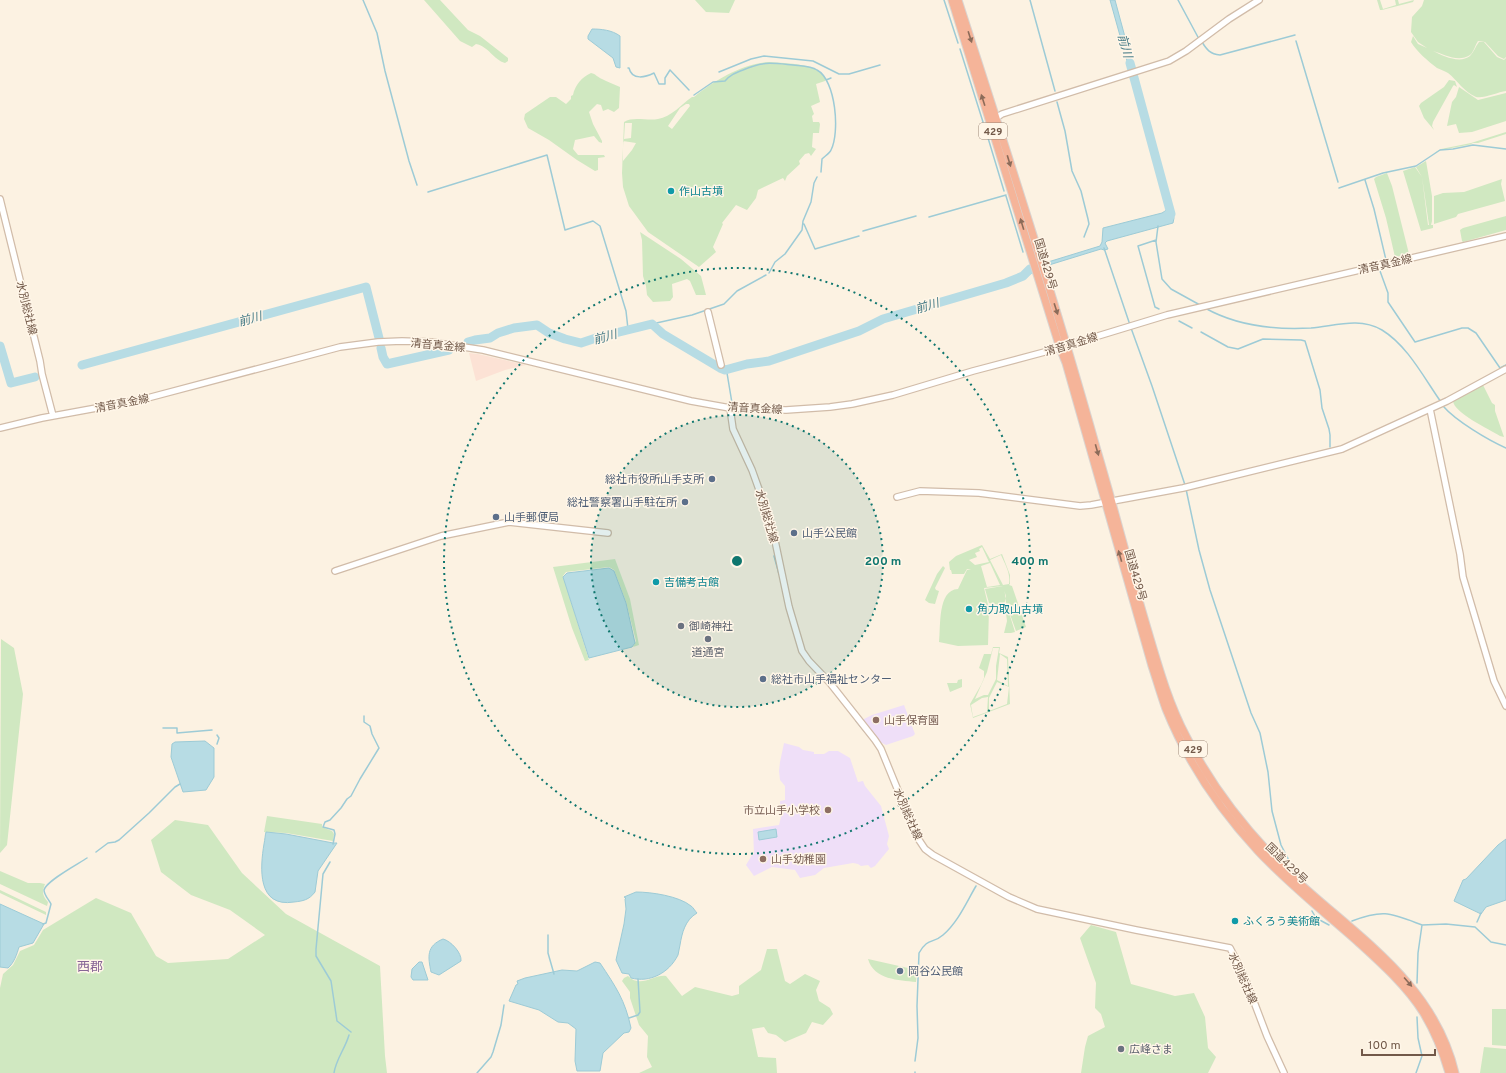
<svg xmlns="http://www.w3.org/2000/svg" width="1506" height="1073" font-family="Overpass,'Noto Sans JP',sans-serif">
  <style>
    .commercial { fill: #fce2d5 }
    .education { fill: #efdff8 }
    .green { fill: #d0e8c1; fill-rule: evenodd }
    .water { fill: #b7dce4; stroke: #9dcbd6 }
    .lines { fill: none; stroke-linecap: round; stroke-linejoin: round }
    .stream { stroke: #9dcbd6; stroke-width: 1.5 }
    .river { stroke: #b7dce4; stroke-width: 9 }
    .secondary-casing { stroke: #d1bca9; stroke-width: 8 }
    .highway-casing { stroke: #dad4d0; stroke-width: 9 }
    .secondary { stroke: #fff; stroke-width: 5.5 }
    .highway { stroke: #f5b499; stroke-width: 7 }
    .oneway { fill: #8c6b59 }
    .ring { fill: none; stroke: #0f766e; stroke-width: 2; stroke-dasharray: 2 4 }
    .culture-dot { fill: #0f9aa8; stroke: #fff6e8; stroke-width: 1.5 }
    .service-dot { fill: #5c6f8a; stroke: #fff6e8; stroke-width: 1.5 }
    .worship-dot { fill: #6b7280; stroke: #fff6e8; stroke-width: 1.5 }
    .education-dot { fill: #8d6e63; stroke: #fff6e8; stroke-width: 1.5 }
    .labels { text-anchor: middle; stroke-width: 3; stroke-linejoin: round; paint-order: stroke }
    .shield { fill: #fff6e8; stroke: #9c8879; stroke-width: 1 }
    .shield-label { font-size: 10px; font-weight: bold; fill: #725949 }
    .culture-label { font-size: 11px; fill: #0d838f; stroke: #fff6e8; text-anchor: start }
    .street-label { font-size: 11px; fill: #725949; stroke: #fff6e8 }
    .service-label { font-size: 11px; fill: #4e5e75; stroke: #fff6e8; text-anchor: start }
    .worship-label { font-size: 11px; fill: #5b616d; stroke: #fff6e8; text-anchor: start }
    .education-label { font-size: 11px; fill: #785e54; stroke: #fff6e8; text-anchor: start }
    .water-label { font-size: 12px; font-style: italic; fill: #437985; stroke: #fff6e8 }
    .quarter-label { font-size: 13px; fill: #876596; stroke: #fff6e8 }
    .centre { fill: #0f766e; stroke: #fff6e8; stroke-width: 2 }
    .ring-label { font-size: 12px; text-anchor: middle; font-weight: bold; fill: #0f766e; stroke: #fff6e8; stroke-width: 3; stroke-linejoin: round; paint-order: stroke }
  </style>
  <rect width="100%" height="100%" fill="#fcf2e2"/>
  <path class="commercial" d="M469,353L478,354L526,365L505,370L476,381Z"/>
  <path class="education" d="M904,705L915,734L913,736L886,745L880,742L862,720L872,715Z
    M784,743L799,747L803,750L814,752V754H824L829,751H838L850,758L858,782L863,781L865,786L881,806L889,836L887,844L889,849L875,866L871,868L868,865L861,866L858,864L853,863L824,868L815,875L800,878L795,870L772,867L754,876L746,865L752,855L754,854L753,829L779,825L781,817L780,801L785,800V786L780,780L779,771L780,762Z"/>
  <path class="green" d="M424,0H440L468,30L480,36L508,58V61L505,63C494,60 488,46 476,44L472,47L460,41Z
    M695,0H735L729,13L706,12Z
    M1377,0H1380L1383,9L1396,5L1395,0H1398L1399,4L1414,0L1413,2L1382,10H1380Z
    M1424,0H1506V57L1504,59L1498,56L1485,42L1478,41C1475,45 1474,52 1470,55C1458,63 1444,54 1433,51C1443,56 1460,64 1470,56C1474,52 1475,47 1479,42H1484L1497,57L1504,60L1506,58V91C1498,92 1483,99 1476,97C1464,92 1458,81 1448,73C1445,71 1441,70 1437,68C1428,61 1417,52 1411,42L1413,36L1418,44L1427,48L1418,42L1411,32L1412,17L1422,6Z
    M769,62C787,64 817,62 826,79L825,81L816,84L820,102L811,106L814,114L812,116L813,122H819L820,124L819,133H813L812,147L816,149L811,156L809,153L805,154L799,161L800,164L787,176L785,181L783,178L758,190L756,198L747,210L736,205L722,223L723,224L713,247L716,252L699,267L648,232L629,206L623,187L622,173L624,122C633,116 647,121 658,119C671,117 682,104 692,97H694C715,80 742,64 769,62ZM686,104H689L690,106L672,129L668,126L680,108ZM625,123H632L631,138L624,139ZM623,141L636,143L632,150L623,161Z
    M591,73C596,74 597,77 602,79C607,82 614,84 620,87L619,108L614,112L608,109L603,111L601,105L597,104L589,112L593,124L602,141V143L599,142L594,136L575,140L573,149L578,155H604L605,157L598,158V170L595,171L577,160L549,140L528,128L524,119L525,114L550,97H556L566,104L571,99V96L573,95C575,85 582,77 591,73Z
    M1449,80L1455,81L1457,87L1454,85L1453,86L1433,122L1432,126L1434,130L1424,118L1419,106L1421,103L1444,87Z
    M1459,87L1478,100L1506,93V121L1472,132L1459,133L1456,124L1447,126L1452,102L1456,97Z
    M1506,132V134L1478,143H1471L1473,144L1441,150L1434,153L1441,149L1471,143Z
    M1426,161L1432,196V221L1431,225H1429L1422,177L1416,167Z
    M1415,167L1422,177L1428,225H1433V228L1421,231L1403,171Z
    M1387,173L1392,186L1409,254L1395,257L1386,218L1374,179L1376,177Z
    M1502,179L1501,184L1505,201L1458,214L1456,217L1434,224V196L1443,193L1464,192Z
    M1506,216V230L1463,242L1462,241L1460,230L1463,228Z
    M640,232L681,259L701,276L706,295H696L690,281L687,279L672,284L673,297L670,301L653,302L647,295L646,286L643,276L642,240Z
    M1483,385L1492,403L1495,405V411L1504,437L1500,436C1489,429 1454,413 1453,401Z
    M982,545L990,559L1002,554L1010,575V584L1009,585L1012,586L1026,627L1016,631L1007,606L1015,632L1011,633H1004L1007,621L1005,606L1007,605C1005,602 1006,595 1004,590L1006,596L1004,606L989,603L985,589L1003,586L984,588L980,571L989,609L988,645L958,646L939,642C941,627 937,590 958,589L967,570H971L967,569L964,574H952L951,570H950L949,562L956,556ZM982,547L989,562L975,565L969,560L977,557L975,553L980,551L979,549ZM1001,555C1005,564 1011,574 1009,584L1003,585L990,560ZM990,563L1000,585L987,587L981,566Z
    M615,559L630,599L639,645L633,647L636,641L626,602L614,570L609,567L566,572L563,576L589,660L585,661L572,628L553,567Z
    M943,566L945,568L935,588L936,590L939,591L935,604L929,603L925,600L937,574Z
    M1,639L14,648L23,694L7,845L0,853Z
    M993,647H1000L999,653L1008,657L1010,704L973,718L970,704L981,685L984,678V671L979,668L984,654H991ZM993,648H999L996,666V679L988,695H984L975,699L987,672ZM1000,654L1007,659L1008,686L997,680ZM997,682L1009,687L1007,704L989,711V698ZM988,697L987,712L973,717L971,705L982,698Z
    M962,679V687L950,692L947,683H957L958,680Z
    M267,816L322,824V827L332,831L334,834L333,841L286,833L264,832Z
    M175,820L208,825L242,873L286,914L380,966L385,1056L387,1073H0V988L3,974L13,965L20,951L34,945L43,930L96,898L131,913L156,956L168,963L228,959L265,935L230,910L191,895L161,872L151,840Z
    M0,871L28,883H40L45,884C42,892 42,895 48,902L47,906L0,884Z
    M0,890L46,912V915L0,893Z
    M1091,925L1116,932L1131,984L1175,996L1194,993L1205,1017L1208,1048L1216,1057L1208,1073H1081L1085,1047L1088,1036L1105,1027L1101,1014L1095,1008L1096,983L1080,938Z
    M767,949H777L785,981L790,984L805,974L820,981L816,990L819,1001L830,1008L833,1014L823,1025L812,1022L806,1033L785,1042L776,1035L768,1033L764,1027L752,1029L758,1057L776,1058L777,1073H639L652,1067L647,1057L648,1036L639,1025L630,998V992L622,981L624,978L628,976C641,989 654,974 666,976L682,996L695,987L732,996L739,994V986L761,970Z
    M868,959L917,970L916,982C899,980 874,980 868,959Z
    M1492,1009H1506V1046L1492,1045Z
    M1484,1047L1506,1049V1073H1480Z"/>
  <path class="water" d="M1110,0H1115L1135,74L1131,75Z
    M592,29C601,29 612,30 620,36V68L616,67L613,58L588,39V36Z
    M1171,207L1174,218L1173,223L1107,241L1105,243L1108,249L1104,250L1101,249L1049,265L1022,278L1021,276L1027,267L1048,262L1100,246L1102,242L1103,228L1162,213C1166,211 1167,208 1171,207Z
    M609,568L614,571L626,603L635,643L632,647L589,658L563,577L567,573Z
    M205,741L214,748V777L206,790L183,792L171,757L172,744L175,742Z
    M776,829L777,837L759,840L758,832Z
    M266,832L286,834L333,843H337L318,871L315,892C309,900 303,901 294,902C257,908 260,868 264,844C265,839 265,836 266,832Z
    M1506,839V900L1486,907L1481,914L1454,901L1463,880L1466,879L1498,845Z
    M636,892C651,892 679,896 691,906C693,907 695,911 697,913C685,920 682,933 680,945C679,948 679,952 678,955C669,973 650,983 631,978L629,974L622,973L616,960L624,924L626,909L625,899L626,898L624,897Z
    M0,904L44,924L33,943L19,947C17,954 14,963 8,968L0,967Z
    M443,939C451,941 462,953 461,961L439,975L431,972C428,957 426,946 443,939Z
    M419,962H422L428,980H413L411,977L412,969Z
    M595,962L600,963C616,987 625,1000 631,1028L629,1032L624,1033L603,1053L600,1071H577L575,1061L576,1029L568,1023L558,1022L539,1010L509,1001L516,985L518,984L517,981L525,978L562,970L577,971Z"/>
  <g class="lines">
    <path class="stream" d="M363,0L377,33L385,71L409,161L417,185
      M944,0L958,43
      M1030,0L1055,91
      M1178,0L1199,39
      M1296,41L1338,182
      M1202,42C1207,50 1210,54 1220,55L1295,35
      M960,49L983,122
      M628,68H629C632,81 646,77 654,73L659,84H665V78L670,70L689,90
      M719,72L751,59L764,56L813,61L839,74H849L880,65
      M826,80L831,78
      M694,95L713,82L725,81C730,75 735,73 743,70C763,61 772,63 793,65C801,66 811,66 817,70C836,80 840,133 831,150C830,153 825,156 822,159L821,172
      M1057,102L1065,131L1072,171L1081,191L1088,219L1089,224L1084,237
      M985,128L1004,191
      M1365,180L1374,209L1386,260L1377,262
      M1339,188L1383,173L1416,166L1440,150L1453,149L1473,145L1506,149
      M428,192L547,155L565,230L593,221L600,226L626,311L628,329
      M1006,196L1023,252
      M929,217L1006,195
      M804,224L815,249L859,236
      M1158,226L1156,242L1162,279L1171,289L1200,305
      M863,231L916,216
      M1156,240L1138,246L1155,307L1159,309
      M1104,248L1130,325
      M1380,271L1388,293V302L1415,342L1462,328H1468L1476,333L1500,368L1506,365
      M769,273L775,262L785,254L802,230L803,221L811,202L814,183L817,177
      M1205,308C1237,326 1275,330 1311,328C1335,326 1359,317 1382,330C1408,346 1424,378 1441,402
      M1179,321L1192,328
      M652,324L692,315L724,304L737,291L766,275
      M1131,328L1152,386L1185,485
      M1201,332L1228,347L1238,349L1263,339L1301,340L1305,341L1320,390L1322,408L1329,429L1330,435V447
      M727,369V373L732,403
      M1443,406C1456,421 1488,440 1506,448
      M1186,489L1199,550L1210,590L1251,713L1260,733L1268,772L1272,811L1281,845L1294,870
      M774,556L779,574
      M856,721L870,738
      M163,728H177V733L212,730
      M217,744L219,738L217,735
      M333,844L335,834L334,830L323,827L325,822L330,820L341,808L347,799L351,796L360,779L379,748L372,734L370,726L364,722V716
      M96,852L108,843L115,842L119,840L149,813L175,787L180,784
      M330,862L323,874L316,949V956L331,981L337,1021L351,1032
      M1312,911L1316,918L1329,925
      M1352,921C1384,909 1390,913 1422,925L1418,953L1417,983
      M1477,922L1481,913
      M43,924L46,923L51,904C49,900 44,895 44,890C46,881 78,864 87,858
      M1422,925L1446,924L1475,927L1491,942L1506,945
      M548,935V953L554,974
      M629,1018L638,1015L640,1012L638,979
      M915,1061L918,1038L917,1006L919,953C928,937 933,944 943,935C958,922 966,903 976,886
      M915,1072V1073
      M334,1073C336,1059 345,1049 349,1035
      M477,1073L491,1057L493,1052L501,1025L504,1005
      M1416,1073L1422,1056L1418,1038L1417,1017"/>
    <path class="river" d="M1130,63L1171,214L1169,218
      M468,342L475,340L490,338L498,333L514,328L537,325L549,333L565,339L581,343L599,337L652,324L663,334L720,368L725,370L747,364L769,361L859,331L883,319L1006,283L1023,276L1030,269
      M0,346L11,383L35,377
      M381,348L383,357L387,364L449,350
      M82,365L366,287L379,338"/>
    <defs>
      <path id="secondary" d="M996,118L1002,114L1169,61L1186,51L1229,19L1259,0
        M0,199L40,361L42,374L53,416
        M708,312L721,365
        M730,408L733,429L752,470L766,509L774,536L789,607L802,651L809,661L830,683L875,740L881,749L917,837L925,849L933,855L1009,897L1037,909L1136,930L1230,948L1243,973L1267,1036L1284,1073
        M1430,409L1460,554L1463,577L1494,681L1506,706
        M0,428L42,418L140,400L340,347L378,342L402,341L431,342L483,350L691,401L730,408L786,410L830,407L852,404L893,395L973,371L1052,350L1167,315L1506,236
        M897,497L920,491L979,493L1080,506L1091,505L1183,488L1342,449L1447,401L1506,369
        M335,571L441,536L509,522L608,533"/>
      <path id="highway" d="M952,0L1060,348L1066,363L1152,666C1157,681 1161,695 1166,709C1187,761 1220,810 1258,851C1288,883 1324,912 1357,941C1380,962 1406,985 1423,1012C1434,1030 1443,1052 1449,1073
        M958,0C1006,149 1054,297 1096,447C1114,507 1129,568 1147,628C1158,665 1168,702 1186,736C1214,792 1251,837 1296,880C1359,938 1434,984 1455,1073"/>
    </defs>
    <use href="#secondary" class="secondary-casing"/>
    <use href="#highway" class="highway-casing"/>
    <use href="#secondary" class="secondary"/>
    <use href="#highway" class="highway"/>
  </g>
  <defs><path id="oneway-solid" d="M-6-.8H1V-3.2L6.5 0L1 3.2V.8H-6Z"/></defs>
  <g class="oneway">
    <use href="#oneway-solid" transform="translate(970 37) rotate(72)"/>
    <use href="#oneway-solid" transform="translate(983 100) rotate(-108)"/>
    <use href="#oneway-solid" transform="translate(1009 161) rotate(73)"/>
    <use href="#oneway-solid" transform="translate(1022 224) rotate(-107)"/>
    <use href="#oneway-solid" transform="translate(1056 309) rotate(72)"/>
    <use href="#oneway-solid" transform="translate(1097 450) rotate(74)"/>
    <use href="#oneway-solid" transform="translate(1120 556) rotate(-106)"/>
    <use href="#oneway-solid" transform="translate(1408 982) rotate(49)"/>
  </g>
  <circle cx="737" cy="561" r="146" fill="#0f766e" fill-opacity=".12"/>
  <g class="ring">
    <circle cx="737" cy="561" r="146"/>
    <circle cx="737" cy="561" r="293"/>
  </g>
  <g class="culture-dot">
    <circle cx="671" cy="191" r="4"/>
    <circle cx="656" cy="582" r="4"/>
    <circle cx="969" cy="609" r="4"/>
    <circle cx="1235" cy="921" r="4"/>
  </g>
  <g class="service-dot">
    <circle cx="712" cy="479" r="4"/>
    <circle cx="685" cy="502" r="4"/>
    <circle cx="496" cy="517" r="4"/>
    <circle cx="794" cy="533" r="4"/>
    <circle cx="763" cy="679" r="4"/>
    <circle cx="900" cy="971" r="4"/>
  </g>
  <g class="worship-dot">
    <circle cx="681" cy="626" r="4"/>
    <circle cx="708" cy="639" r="4"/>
    <circle cx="1121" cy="1049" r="4"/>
  </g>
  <g class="education-dot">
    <circle cx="876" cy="720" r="4"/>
    <circle cx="828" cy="810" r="4"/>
    <circle cx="763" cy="859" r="4"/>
  </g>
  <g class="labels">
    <g class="shield">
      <rect x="979" y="123" width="28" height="16" rx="3"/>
      <rect x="1179" y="741" width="28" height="16" rx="3"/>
    </g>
    <g class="shield-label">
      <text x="993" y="135">429</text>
      <text x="1193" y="753">429</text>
    </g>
    <g class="culture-label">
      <text x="679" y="195">作山古墳</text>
      <text x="664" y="586">吉備考古館</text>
      <text x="977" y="613">角力取山古墳</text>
      <text x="1243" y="925">ふくろう美術館</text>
    </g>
    <g class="street-label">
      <text transform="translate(1046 264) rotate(73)" y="4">国道429号</text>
      <text transform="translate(1385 264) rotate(-13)" y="4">清音真金線</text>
      <text transform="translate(27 308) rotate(76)" y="4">水別総社線</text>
      <text transform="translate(1071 344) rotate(-17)" y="4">清音真金線</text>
      <text transform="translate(438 345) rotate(5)" y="4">清音真金線</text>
      <text transform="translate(122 403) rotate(-11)" y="4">清音真金線</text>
      <text transform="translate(755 408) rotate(3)" y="4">清音真金線</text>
      <text transform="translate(767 516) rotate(74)" y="4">水別総社線</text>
      <text transform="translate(1136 575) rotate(74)" y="4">国道429号</text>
      <text transform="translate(908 814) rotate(66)" y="4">水別総社線</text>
      <text transform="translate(1287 863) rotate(44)" y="4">国道429号</text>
      <text transform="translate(1243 978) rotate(66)" y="4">水別総社線</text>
    </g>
    <g class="service-label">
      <text x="704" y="483" text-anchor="end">総社市役所山手支所</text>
      <text x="677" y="506" text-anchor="end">総社警察署山手駐在所</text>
      <text x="504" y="521">山手郵便局</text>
      <text x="802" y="537">山手公民館</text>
      <text x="771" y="683">総社市山手福祉センター</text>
      <text x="908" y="975">岡谷公民館</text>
    </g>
    <g class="worship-label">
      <text x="689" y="630">御崎神社</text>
      <text x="708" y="656" text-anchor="middle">道通宮</text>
      <text x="1129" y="1053">広峰さま</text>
    </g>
    <g class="education-label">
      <text x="884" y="724">山手保育園</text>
      <text x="820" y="814" text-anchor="end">市立山手小学校</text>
      <text x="771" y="863">山手幼稚園</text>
    </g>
    <g class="water-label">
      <text transform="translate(1125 46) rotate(75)" y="4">前川</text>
      <text transform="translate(927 306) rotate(-17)" y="4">前川</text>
      <text transform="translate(250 319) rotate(-15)" y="4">前川</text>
      <text transform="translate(605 337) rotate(-15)" y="4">前川</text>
    </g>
    <g class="quarter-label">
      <text x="90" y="971">西郡</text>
    </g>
  </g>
  <circle cx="737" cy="561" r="6" class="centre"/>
  <g class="ring-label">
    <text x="883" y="565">200 m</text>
    <text x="1030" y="565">400 m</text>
  </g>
  <path d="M1362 1049v6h73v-6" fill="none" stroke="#725949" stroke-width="2"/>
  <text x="1368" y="1049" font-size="12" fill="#725949" stroke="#fff6e8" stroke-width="3" paint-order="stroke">100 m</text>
</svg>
